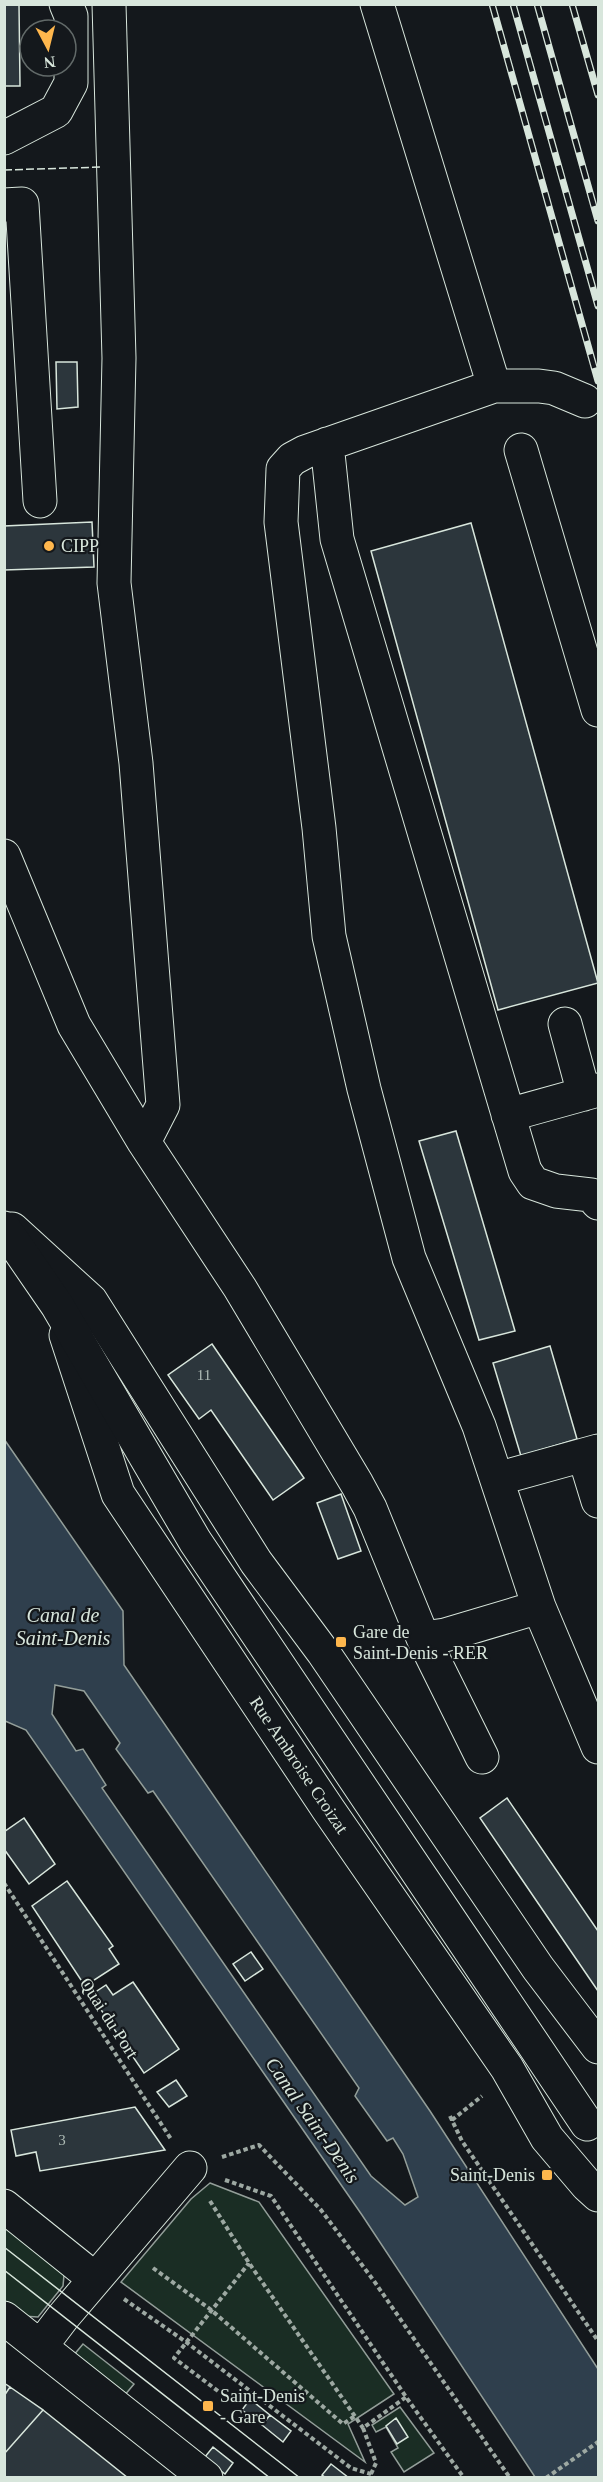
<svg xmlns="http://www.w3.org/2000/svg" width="603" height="2482" font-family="'Times New Roman',serif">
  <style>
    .green { fill: #1a2d24; stroke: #939e99; stroke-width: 1.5 }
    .water { fill: #2f3f4d; stroke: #939e99; stroke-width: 1.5; fill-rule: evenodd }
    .building { fill: #2c363c; stroke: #d8e6dc; stroke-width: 1.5 }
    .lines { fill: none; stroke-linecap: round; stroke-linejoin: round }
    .minor-casing { stroke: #d8e6dc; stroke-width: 35 }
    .major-casing { stroke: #d8e6dc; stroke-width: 35 }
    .path { stroke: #9da8a2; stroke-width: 4; stroke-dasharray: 4.5 3; stroke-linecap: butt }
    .minor { stroke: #14181c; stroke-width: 33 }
    .major { stroke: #14181c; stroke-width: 33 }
    .tram { stroke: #d8e6dc; stroke-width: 1.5 }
    .rail-casing { stroke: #d8e6dc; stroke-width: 7 }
    .rail { stroke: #14181c; stroke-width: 4.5; stroke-dasharray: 14; stroke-linecap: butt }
    .fence { stroke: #d8e6dc; stroke-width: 1.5; stroke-dasharray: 8 3; stroke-linecap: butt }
    .poi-dot { fill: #ffb74d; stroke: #14181c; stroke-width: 2 }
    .labels { text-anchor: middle; stroke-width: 4.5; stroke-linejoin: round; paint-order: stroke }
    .number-label { font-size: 15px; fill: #adbab4 }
    .poi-label { font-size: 18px; fill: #d8e6dc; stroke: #14181c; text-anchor: start }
    .street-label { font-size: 18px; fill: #d8e6dc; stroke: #14181c }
    .water-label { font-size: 20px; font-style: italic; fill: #d8e6dc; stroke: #14181c }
  </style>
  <rect width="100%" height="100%" fill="#14181c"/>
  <path class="green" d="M210,2183L259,2202L394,2394L348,2424L365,2462L121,2282L191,2199Z
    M4,2224L64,2275L63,2286L38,2317L22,2316L5,2302Z
    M83,2344L134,2384L124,2396L73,2356Z
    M400,2407L434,2453L404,2472L391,2452L398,2448L386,2427L376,2432L372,2425Z"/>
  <path class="water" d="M4,1439L123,1611L124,1665L430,2111L598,2369V2477H535L362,2215L26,1730L5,1721ZM55,1685L84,1691L120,1743L116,1749L148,1793L153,1791L359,2088L355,2096L387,2141L393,2138L403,2154L418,2197L405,2205L371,2176L102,1788L106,1785L83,1749L76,1751L52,1714Z"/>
  <path class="building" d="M4,4H19L20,86H4Z
    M56,362H77L78,407L57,409Z
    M92,522L94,567L4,570V526Z
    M471,523L598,983L498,1010L371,551Z
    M456,1131L515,1331L479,1340L419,1141Z
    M212,1344L304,1478L273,1500L211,1410L199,1419L168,1375Z
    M550,1346L577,1439L521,1456L493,1363Z
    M341,1494L361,1551L338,1559L317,1503Z
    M507,1798L598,1931V1991L480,1818Z
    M24,1818L55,1864L29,1884L4,1849V1832Z
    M67,1881L113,1946L109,1949L119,1964L85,1986L32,1906Z
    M251,1952L263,1969L245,1981L233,1964Z
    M133,1982L179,2049L144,2073L91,1995L106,1985L113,1995Z
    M176,2080L187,2096L169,2107L157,2092Z
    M135,2107L165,2150L40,2171L36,2152L16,2156L11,2130Z
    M4,2383L10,2387L4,2396Z
    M10,2387L43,2410L4,2454V2396Z
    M250,2399L270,2415L262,2425L242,2410Z
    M43,2410L128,2478H4V2454Z
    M270,2415L291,2431L283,2442L262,2425Z
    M396,2418L408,2437L397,2444L386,2426Z
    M213,2447L233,2463L225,2474L204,2458Z
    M331,2464L349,2478H326L322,2475Z"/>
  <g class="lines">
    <defs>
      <path id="minor" d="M109,4L119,358L114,583L136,763L163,1105L144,1142
        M377,4L494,386
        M4,138L56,111L71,83V16L66,4
        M4,205L22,204L40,501
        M327,444L337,539L525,1171L533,1183L556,1191L591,1195L598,1203
        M521,450L598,710
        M4,856L74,1025L144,1142L240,1288L357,1484L370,1508L423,1638L482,1757
        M565,1024L584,1094
        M508,1115L598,1090
        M12,1229L91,1301L256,1562L323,1652L538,1968L598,2047
        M66,1335L118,1494L328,1809L507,2068L547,2138L587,2185L598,2195
        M584,1455L598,1501
        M497,1479L598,1451
        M539,1607L598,1747
        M423,1638L445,1635L539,1607L479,1426L409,1258L364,1089L329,936L319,828L281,522L283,469L292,459L305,452L494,386H539L554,388L585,401
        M4,2206L95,2279
        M4,2318L206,2478
        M41,2346L63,2317L190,2168"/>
      <path id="major" d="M4,1228L57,1305L195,1541L587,2124"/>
    </defs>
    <use href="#minor" class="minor-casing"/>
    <use href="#major" class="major-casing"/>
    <path class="path" d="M4,1883L171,2139
      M450,2116L462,2141L598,2341
      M452,2120L482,2096
      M222,2157L259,2145L321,2210L374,2281L510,2478
      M225,2180L271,2196L406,2397L464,2478
      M210,2201L249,2263L363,2428
      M153,2268L210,2309L343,2424L355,2416
      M124,2299L186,2342L351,2468L371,2474L374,2478
      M218,2391L174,2358L249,2263
      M371,2474L376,2463L363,2428L406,2397
      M546,2478L598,2442"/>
    <use href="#minor" class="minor"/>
    <use href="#major" class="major"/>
    <path class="tram" d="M4,2247L300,2478
      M4,2270L270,2478"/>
    <defs>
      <path id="rail" d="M492,4L598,381
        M513,4L598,306
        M537,4L598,221
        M572,4L598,95"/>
    </defs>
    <use href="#rail" class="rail-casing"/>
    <use href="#rail" class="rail"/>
    <path class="fence" d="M4,170L102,167"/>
  </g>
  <g class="poi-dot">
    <circle cx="49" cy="546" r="6"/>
    <rect x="335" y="1636" width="12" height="12" rx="3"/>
    <rect x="541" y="2169" width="12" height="12" rx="3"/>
    <rect x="202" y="2400" width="12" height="12" rx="3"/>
  </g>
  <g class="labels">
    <g class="number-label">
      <text x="204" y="1380">11</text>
      <text x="62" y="2145">3</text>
    </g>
    <g class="poi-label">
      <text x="61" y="552">CIPP</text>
      <text x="353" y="1638">Gare de<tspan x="353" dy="21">Saint-Denis - RER</tspan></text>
      <text x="535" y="2181" text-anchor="end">Saint-Denis</text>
      <text x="220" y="2402">Saint-Denis<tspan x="220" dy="21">- Gare</tspan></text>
    </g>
    <g class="street-label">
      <text transform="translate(299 1765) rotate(56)" y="6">Rue Ambroise Croizat</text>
      <text transform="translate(109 2018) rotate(57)" y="6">Quai du Port</text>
    </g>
    <g class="water-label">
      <text x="63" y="1622">Canal de<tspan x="63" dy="23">Saint-Denis</tspan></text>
      <text transform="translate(313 2120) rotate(55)" y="7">Canal Saint-Denis</text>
    </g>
  </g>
  <rect width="603" height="2482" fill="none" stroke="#d8e6dc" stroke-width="12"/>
  <g transform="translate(48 48) rotate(173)"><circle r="28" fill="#14181c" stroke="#626a69" stroke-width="1.5"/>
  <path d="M0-4.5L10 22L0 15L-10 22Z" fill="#ffb74d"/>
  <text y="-9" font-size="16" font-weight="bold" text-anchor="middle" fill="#d8e6dc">N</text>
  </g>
</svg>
